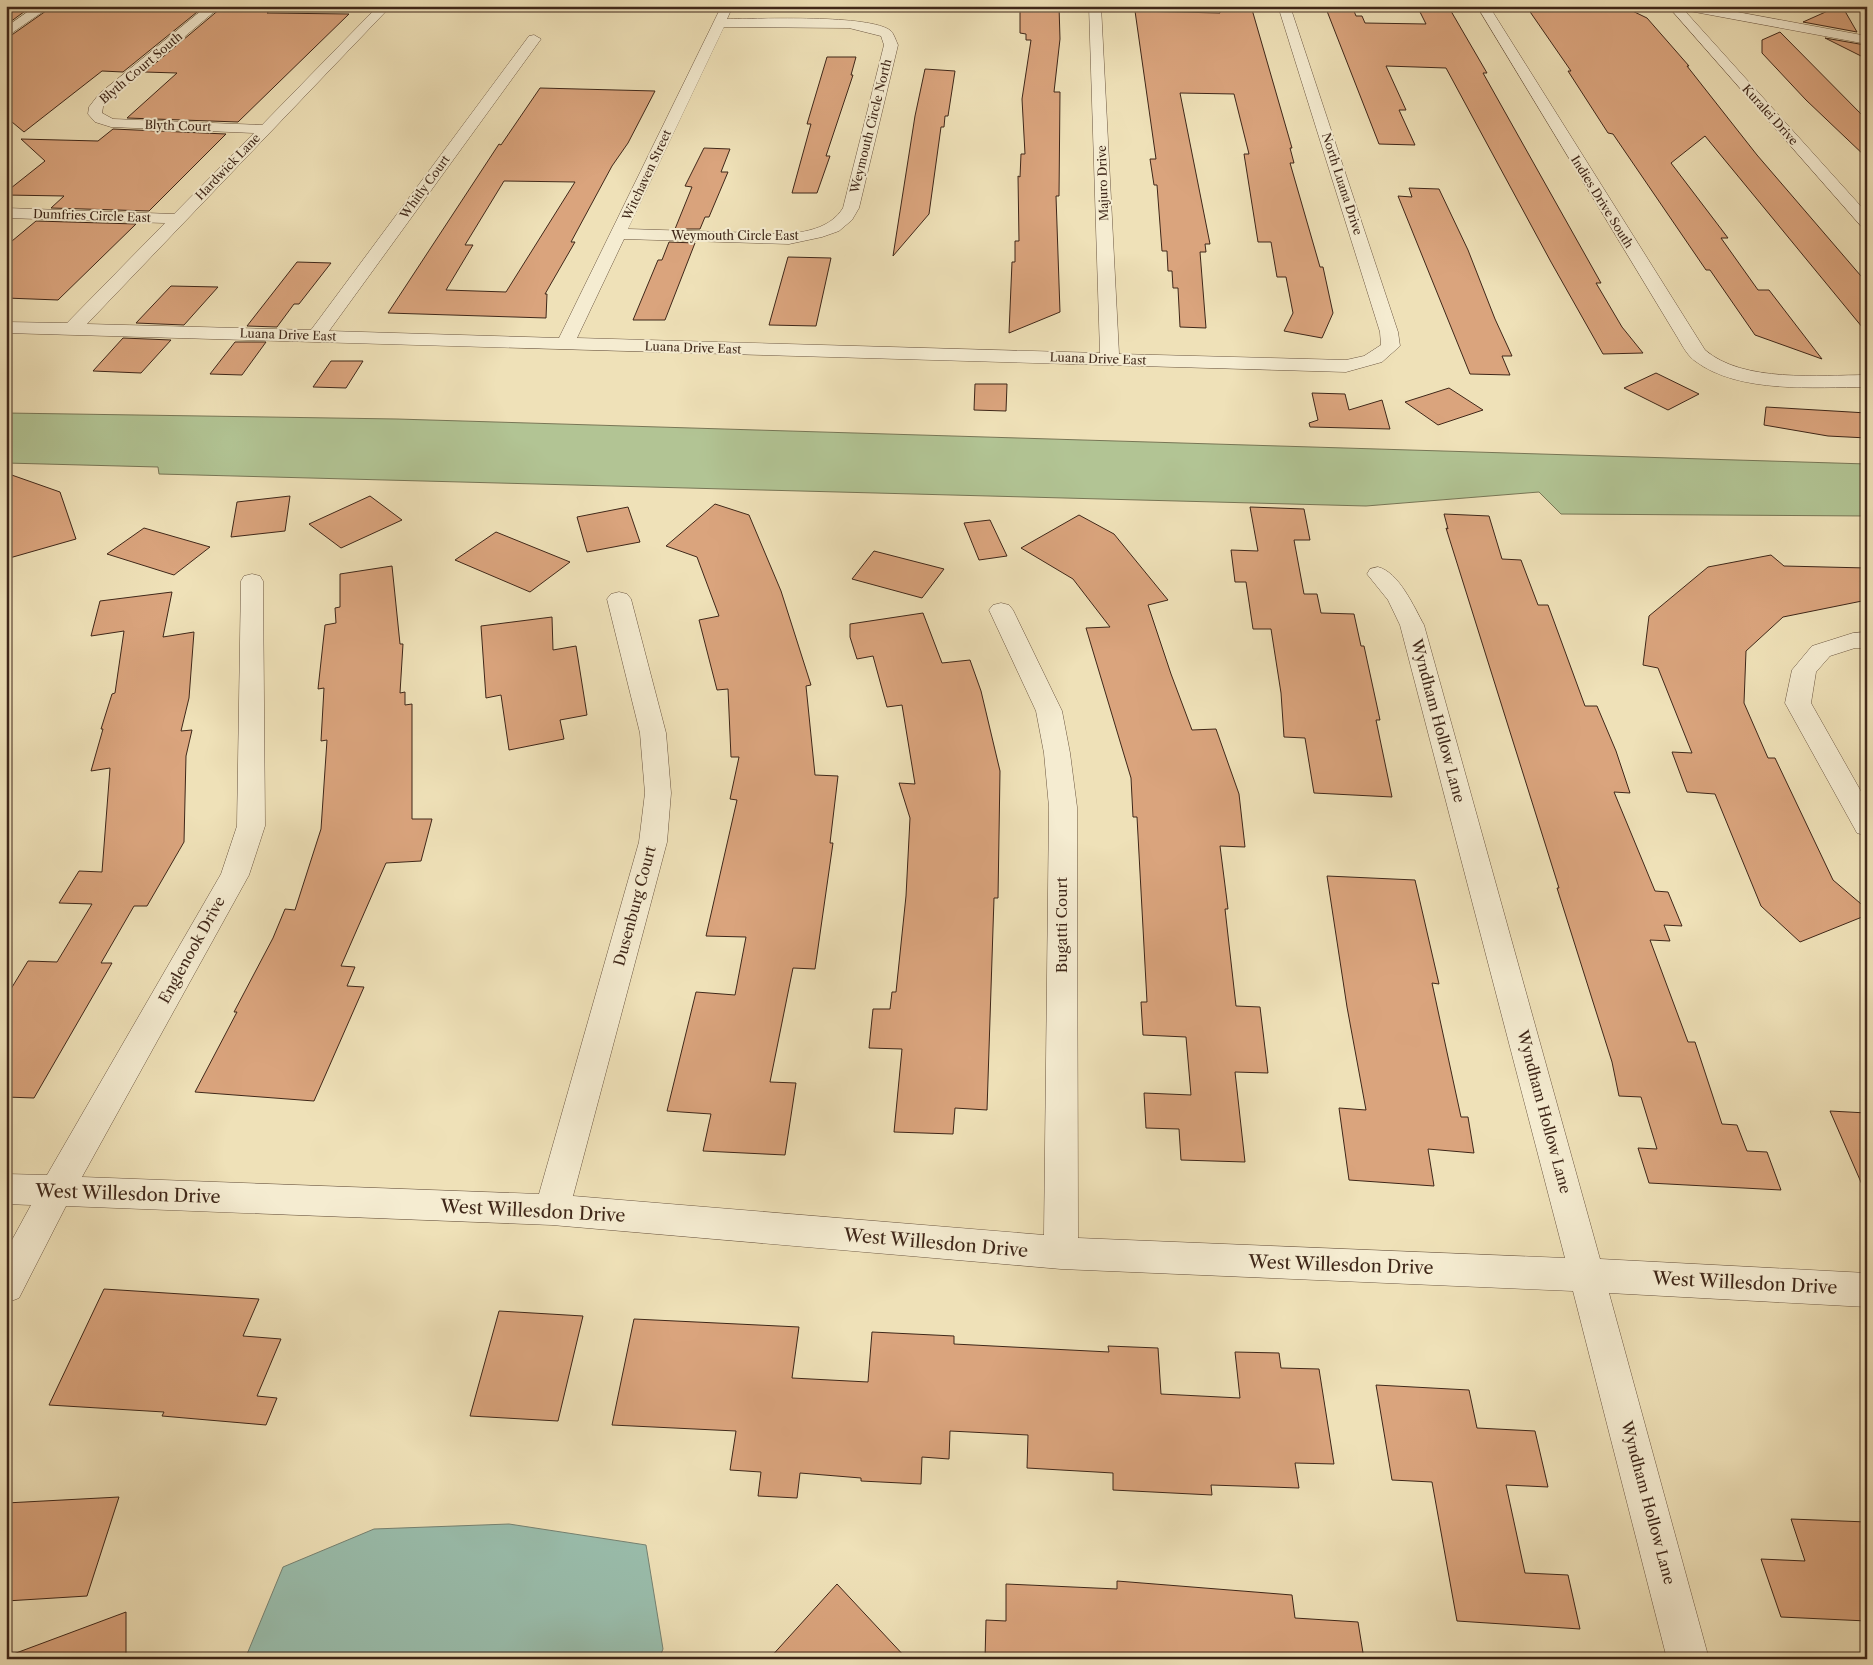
<svg xmlns="http://www.w3.org/2000/svg" width="1873" height="1665" font-family="'Libre Caslon Text',serif">
  <style>
    .green { fill: #b2c494; stroke: #787656 }
    .water { fill: #9abead; stroke: #768272 }
    .building { fill: #daa47d; stroke: #3f2719; fill-rule: evenodd }
    .lines { fill: none; stroke-linecap: round; stroke-linejoin: round }
    .minor-casing { stroke: #6b5641; stroke-width: 1 }
    .minor { fill: #f5ecd1; fill-rule: evenodd }
    .labels { text-anchor: middle; stroke-width: 4; stroke-linejoin: round; paint-order: stroke }
    .far-street-label { font-size: 12px; fill: #3f2719; stroke: #f5ecd1 }
    .street-label { font-size: 15px; fill: #3f2719; stroke: #f5ecd1 }
    .near-street-label { font-size: 18px; fill: #3f2719; stroke: #f5ecd1 }
  </style>
  <rect width="100%" height="100%" fill="#efe1b8"/>
  <filter id="stains"><feTurbulence type="fractalNoise" baseFrequency=".004" numOctaves="4"/><feColorMatrix values="0 0 0 0 .2 0 0 0 0 .09 0 0 0 0 .02 0 0 0 .5 -.17"/></filter>
  <radialGradient id="worn" r=".72"><stop offset=".6" stop-color="#630" stop-opacity="0"/><stop offset="1" stop-color="#630" stop-opacity=".3"/></radialGradient>
  <path class="green" d="M6,413L397,419L1867,464V516L1561,514L1539,492L1366,506L159,474L158,467L6,463Z"/>
  <path class="water" d="M509,1524L646,1545L663,1649L659,1659H245L283,1567L374,1529Z"/>
  <path class="building" d="M6,6H32L6,25Z
    M53,6L163,9L165,7L202,8L123,72L102,71L24,132L6,117V39Z
    M1020,6H1059L1060,39L1054,92H1060L1059,196H1056L1060,312L1009,333L1012,262H1015V241H1019L1018,176L1020,177L1021,154H1025L1022,99L1031,40H1026V34L1020,33Z
    M1219,6H1251L1292,148H1290L1294,163H1290L1320,267H1323L1333,313L1322,338L1284,331L1293,313L1286,277H1277L1271,242H1258L1244,154H1249L1234,94L1180,93L1210,244H1205L1206,252H1200L1206,328L1180,327L1178,288H1173L1172,271H1168L1167,251H1162L1157,185H1154L1150,159H1156L1135,11L1220,13Z
    M1325,6H1352L1356,16H1362L1365,23L1426,24L1417,6H1448L1487,73H1483L1601,283H1596L1622,327L1643,353L1603,354L1551,262L1446,68L1386,66L1406,110H1399L1415,145L1379,144Z
    M1526,6H1622L1647,18L1689,66H1687L1757,155L1867,283V333L1705,136L1671,163L1728,238H1721L1758,290H1769L1822,359L1755,335L1710,270H1706L1613,134L1608,133L1568,71H1571Z
    M1839,6H1842L1857,32L1803,22Z
    M221,8L271,10L267,13L349,14L238,122L127,118L177,73L145,72Z
    M1780,32L1867,120V158L1806,100L1762,53V40Z
    M1825,38L1865,45L1867,59Z
    M827,57H856L851,75H853L826,156H830L817,193H792L811,124H807Z
    M925,69L955,71L948,116H945L944,127H941L929,214L893,256L915,116Z
    M540,88L655,91L628,143L612,166L571,242H575L545,294H547L546,318L388,313L499,144L501,145ZM504,181L575,182L506,292L446,290L473,245H465Z
    M113,129L226,134L149,211L51,208L64,196L6,195V192L45,161L21,139L98,141Z
    M704,148L730,149L721,172H728L709,217H705L700,229H675L692,187L685,186Z
    M1409,188L1439,189L1468,250L1495,319L1512,356H1502L1510,375L1470,374L1398,196L1412,197Z
    M36,221L136,224L58,300L6,298V246Z
    M669,242L695,243L665,320H633L658,260H662Z
    M788,257L831,258L816,326L769,325Z
    M297,262L331,263L299,304H294L277,327L247,326Z
    M171,286L218,287L184,325L136,323Z
    M123,338L171,340L141,373L93,371Z
    M235,342H266L242,375L210,374Z
    M331,361H363L346,388L313,387Z
    M1656,373L1699,394L1668,410L1624,388Z
    M975,384H1007L1006,411L974,410Z
    M1449,388L1483,410L1438,425L1405,402Z
    M1312,393L1345,394L1349,410L1382,400L1390,429L1310,427L1309,423L1318,420Z
    M1766,407L1867,413V438L1828,436L1764,425Z
    M6,473L60,492L76,539L6,559Z
    M290,496L285,531L231,537L237,502Z
    M370,496L402,520L341,548L309,524Z
    M715,504L749,515L781,591L811,685L806,686L815,775L838,776L830,843H833L815,969L793,968L770,1082L796,1083L785,1155L703,1151L711,1114L667,1111L696,992L735,995L746,937L706,936L737,800L730,799L739,757H731L728,689L717,690L699,620L719,616L697,557L666,546Z
    M628,507L640,542L587,552L577,517Z
    M1250,507L1304,509L1310,540H1294L1304,594H1317L1321,613L1354,614L1361,646H1364L1380,720H1376L1392,797L1314,793L1305,738L1284,737L1281,693L1271,629H1253L1246,582H1235L1231,550L1258,551Z
    M1444,514L1489,516L1502,559L1521,560L1538,605H1548L1585,706H1597L1616,751L1630,793L1614,792L1655,891L1668,892L1682,926L1664,925L1670,941L1650,940L1688,1042H1695L1722,1124L1737,1125L1747,1151L1767,1152L1781,1190L1649,1183L1638,1148L1657,1149L1641,1097L1619,1096L1612,1062L1557,888H1559L1446,528L1448,529Z
    M1079,515L1114,534L1168,600L1148,605L1171,674L1192,730L1216,729L1239,794L1245,847L1220,846L1228,909H1225L1236,1006L1260,1007L1268,1073L1235,1072L1245,1162L1181,1160L1179,1129L1146,1128L1144,1093L1191,1095L1186,1037L1143,1035L1141,1002H1147L1137,817H1133L1131,778L1086,628L1110,627L1073,579L1021,548Z
    M990,520L1007,556L979,560L964,523Z
    M144,528L210,547L174,575L107,554Z
    M496,532L570,562L530,592L455,560Z
    M874,551L944,569L922,598L852,579Z
    M1771,555L1784,566L1867,568V600L1783,617L1746,651L1744,703L1768,758H1775L1833,880L1867,909V915L1800,942L1761,906L1715,794L1687,792L1672,752L1692,753L1658,668L1643,665L1649,616L1708,567Z
    M392,566L400,644H403L400,693L405,692V705L412,704V819H432L421,861L386,863L341,966L355,967L347,986L364,987L314,1101L195,1092L237,1012H234L273,938L285,909L295,910L321,829L327,740L321,741L324,688L318,689L325,625L336,623L335,608L340,607V574Z
    M172,592L163,637L194,632L189,698L181,731L192,730L186,756L184,842L147,906H134L101,963H112L34,1098L6,1097V997L28,961L57,962L92,904L59,903L79,871L102,872L110,768L91,771L103,729H101L112,694L115,693L124,631L91,636L100,601Z
    M923,613L942,663L970,660L981,691L1000,771L998,898H994L987,1110L955,1108L953,1134L894,1132L902,1049L869,1048L873,1009H890L892,992H896L906,896L910,818L899,783L915,784L902,705L887,707L873,656L857,659L850,637V624Z
    M552,617L553,650L576,646L587,715L560,720L564,739L509,750L501,695L486,698L481,626Z
    M1327,876L1415,880L1439,984L1432,983L1461,1117H1468L1474,1153L1428,1149L1434,1186L1349,1180L1339,1108L1366,1110L1347,1007Z
    M1830,1111L1867,1113V1196Z
    M104,1289L259,1299L243,1336L281,1339L257,1396L277,1398L266,1425L162,1416L164,1412L49,1405Z
    M499,1311L583,1316L558,1421L470,1416Z
    M634,1319L799,1327L792,1378L868,1382L872,1332L954,1336V1344L1109,1352L1108,1346L1158,1348L1161,1394L1240,1398L1235,1352L1279,1353L1281,1368L1319,1369L1334,1464L1295,1463L1299,1488L1211,1485L1212,1495L1113,1490V1473L1027,1468L1028,1435L950,1431L949,1459L922,1457L921,1484L861,1481V1478L800,1473L797,1498L758,1496L761,1472L730,1470L736,1431L612,1425Z
    M1376,1385L1469,1390L1477,1428L1535,1431L1548,1487L1506,1485L1525,1573L1568,1575L1580,1629L1457,1621L1432,1482L1392,1480Z
    M119,1497L87,1596L6,1601V1503Z
    M1791,1519L1867,1522V1621L1781,1617L1761,1559L1805,1561Z
    M1117,1581L1292,1595L1295,1618L1358,1622L1364,1659H985L986,1620L1006,1621V1584L1117,1589Z
    M837,1584L907,1659H769Z
    M126,1612V1659H9L8,1656Z"/>
  <g class="lines">
    <defs>
      <path id="minor" d="M36,6H51L6,37V27Z
        M207,6H221L109,100L103,107L102,113L113,119L262,125L378,6H391L87,324L311,330L529,36L534,35L541,39L329,331L559,338L721,7L733,6L727,19C758,19 871,14 891,31C894,34 896,41 898,45L859,208L852,220L839,231L822,237L789,244L624,239L577,338L1100,353L1089,6H1101L1119,354L1346,360L1364,356L1381,345L1380,332L1278,6H1290L1398,332L1400,346L1382,362L1346,372L6,333V322L67,323L165,223L6,218V208L174,214L254,133L111,127L95,122L88,114L89,107L99,94ZM724,27L849,28L881,36L884,45L843,208C831,227 810,231 789,234L628,229Z
        M1477,6H1489L1705,350C1743,383 1820,375 1867,375V387C1815,387 1739,394 1695,361C1688,356 1683,347 1679,340Z
        M1668,6H1705L1867,36V44L1684,10L1867,213V228L1861,226Z
        M1378,567C1399,572 1414,607 1424,625L1600,1259L1867,1273V1307L1609,1293L1709,1659H1667L1573,1291L1061,1269L552,1225L66,1206L19,1298L6,1303V1251L31,1205L6,1204V1174L47,1175L221,874L237,826L241,581L244,576L252,574L260,576L263,581L265,826L249,875L82,1177L539,1194L639,842L645,793L640,733L607,599L611,594L619,592L627,594L631,599L666,733L671,793L667,842L573,1196L1044,1235L1049,807L1044,753L1036,711L989,610L993,605L1001,603L1009,605L1013,610L1062,711L1070,753L1077,807L1078,1238L1565,1258L1400,625L1388,600L1367,574L1370,569Z
        M1867,632V648H1855L1830,656L1816,672L1811,703L1867,802V836L1857,833L1785,703L1792,670L1812,646L1853,633Z"/>
    </defs>
    <use href="#minor" class="minor-casing"/>
    <use href="#minor" class="minor"/>
  </g>
  <g class="labels">
    <g class="far-street-label">
      <text transform="translate(141 68) rotate(-40)" y="4">Blyth Court South</text>
      <text transform="translate(1770 115) rotate(48)" y="4">Kuralei Drive</text>
      <text transform="translate(178 126) rotate(2)" y="4">Blyth Court</text>
      <text transform="translate(871 126) rotate(-76)" y="4">Weymouth Circle North</text>
      <text transform="translate(228 167) rotate(-46)" y="4">Hardwick Lane</text>
      <text transform="translate(647 175) rotate(-65)" y="4">Witchaven Street</text>
      <text transform="translate(1103 183) rotate(-92)" y="4">Majuro Drive</text>
      <text transform="translate(1342 184) rotate(72)" y="4">North Luana Drive</text>
      <text transform="translate(425 187) rotate(-54)" y="4">Whitly Court</text>
      <text transform="translate(1602 202) rotate(58)" y="4">Indies Drive South</text>
      <text transform="translate(92 216) rotate(2)" y="4">Dumfries Circle East</text>
      <text x="735" y="240">Weymouth Circle East</text>
      <text transform="translate(288 335) rotate(2)" y="4">Luana Drive East</text>
      <text transform="translate(693 348) rotate(2)" y="4">Luana Drive East</text>
      <text transform="translate(1098 359) rotate(2)" y="4">Luana Drive East</text>
    </g>
    <g class="street-label">
      <text transform="translate(1438 721) rotate(75)" y="5">Wyndham Hollow Lane</text>
      <text transform="translate(635 906) rotate(-75)" y="5">Dusenburg Court</text>
      <text transform="translate(1062 925) rotate(-90)" y="5">Bugatti Court</text>
      <text transform="translate(192 950) rotate(-61)" y="5">Englenook Drive</text>
      <text transform="translate(1544 1112) rotate(75)" y="5">Wyndham Hollow Lane</text>
      <text transform="translate(1648 1503) rotate(75)" y="5">Wyndham Hollow Lane</text>
    </g>
    <g class="near-street-label">
      <text transform="translate(128 1194) rotate(2)" y="6">West Willesdon Drive</text>
      <text transform="translate(533 1211) rotate(3)" y="6">West Willesdon Drive</text>
      <text transform="translate(936 1243) rotate(5)" y="6">West Willesdon Drive</text>
      <text transform="translate(1341 1265) rotate(2)" y="6">West Willesdon Drive</text>
      <text transform="translate(1745 1283) rotate(3)" y="6">West Willesdon Drive</text>
    </g>
  </g>
  <rect width="1873" height="1665" fill="none" stroke="#efe1b8" stroke-width="25"/>
  <rect x="8" y="8" width="1858" height="1650" fill="none" stroke="#3f2719" stroke-width="2.5"/>
  <rect x="12" y="12" width="1848" height="1640" fill="none" stroke="#3f2719"/>
  <rect width="100%" height="100%" filter="url(#stains)"/>
  <rect width="100%" height="100%" fill="url(#worn)"/>
</svg>
